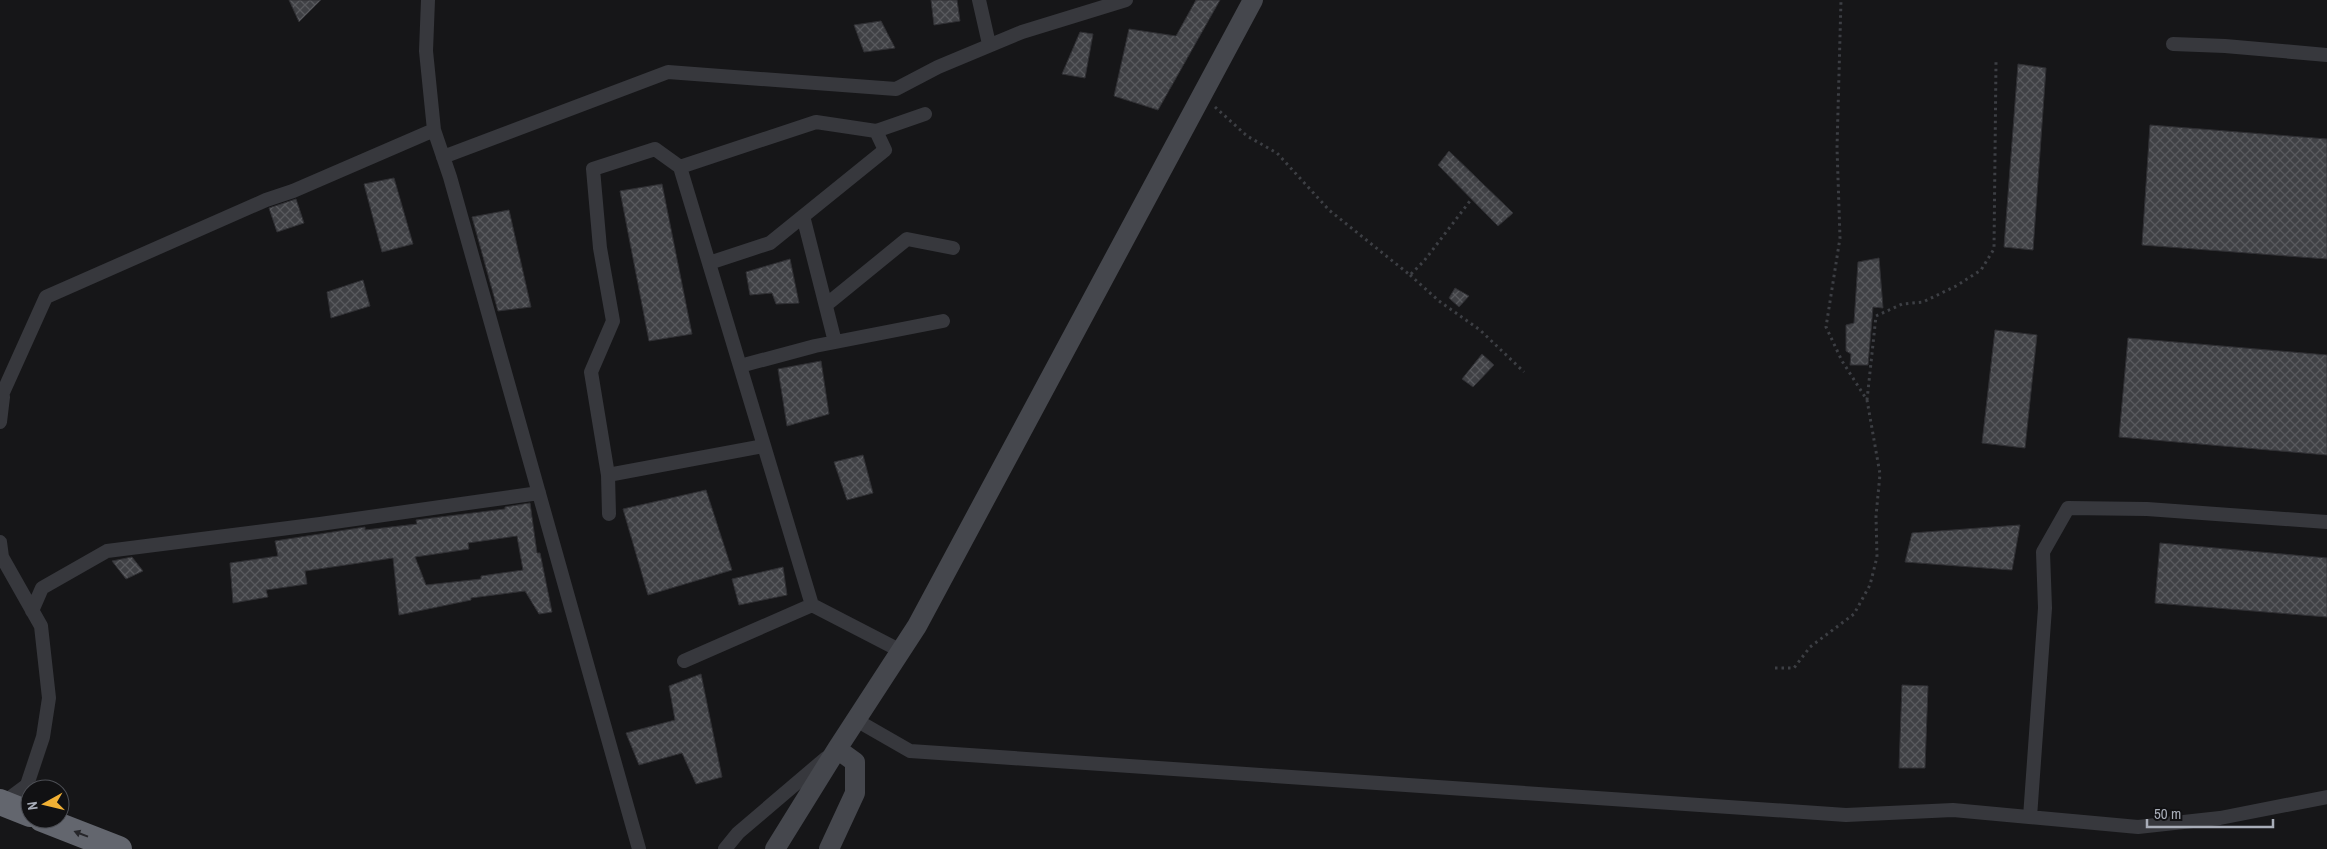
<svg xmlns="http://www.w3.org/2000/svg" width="2327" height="849" font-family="'Archivo Narrow',sans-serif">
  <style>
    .building { fill: url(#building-cross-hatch); stroke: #303034; fill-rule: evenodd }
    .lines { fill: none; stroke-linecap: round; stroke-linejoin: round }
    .path { stroke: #3d3f44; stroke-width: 3; stroke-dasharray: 2.5 4; stroke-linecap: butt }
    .minor { stroke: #37383d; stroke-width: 14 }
    .secondary { stroke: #45474d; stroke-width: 20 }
    .motorway { stroke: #63666e; stroke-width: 26 }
    .oneway { fill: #26262a }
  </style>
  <defs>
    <pattern id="building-cross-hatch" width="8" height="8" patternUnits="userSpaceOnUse" patternTransform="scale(1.25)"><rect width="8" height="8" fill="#404145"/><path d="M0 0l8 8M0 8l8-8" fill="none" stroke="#595a5e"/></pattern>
  </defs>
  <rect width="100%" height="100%" fill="#161618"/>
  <path class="building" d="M289,0H321L299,22Z
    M931,0H957L960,21L934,25Z
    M1196,0H1220L1158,110L1114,96L1129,29L1176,36Z
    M881,21L895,48L864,52L854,25Z
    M1080,32L1093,34L1085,78L1062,74Z
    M2018,64L2046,68L2033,250L2004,247Z
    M2150,125L2327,139V259L2142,245Z
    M1449,151L1513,213L1498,226L1438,165Z
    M394,178L413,244L382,252L364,184Z
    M662,184L692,334L649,341L620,191Z
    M296,199L304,223L277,232L269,208Z
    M509,210L531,307L498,311L472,217Z
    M1879,258L1883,308L1873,307L1868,365H1850L1851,354L1846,351V325L1854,323L1858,262Z
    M790,259L799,303L776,304L772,293L750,295L746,272Z
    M363,280L370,306L331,318L327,292Z
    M1455,288L1469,296L1459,307L1449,298Z
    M1995,330L2037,335L2025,448L1982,443Z
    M2128,338L2327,355V455L2119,437Z
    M1482,354L1494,365L1473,387L1462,379Z
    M821,361L829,414L787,426L778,369Z
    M863,455L873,493L847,500L834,462Z
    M706,490L732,570L648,595L623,509Z
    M530,503L537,553H540L552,612L539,614L525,591L471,598V600L399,615L393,558L305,571L307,584L266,590L268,597L233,603L230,563L278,556L275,541L365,527V530L417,524L416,520L505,509V507ZM517,536L523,570L481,576V579L426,585L415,557L469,549L468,543Z
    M2020,525L2012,570L1905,562L1912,533Z
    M2160,543L2327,558V617L2155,603Z
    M132,557L143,571L126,579L112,561Z
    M783,567L787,595L739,605L732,579Z
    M701,674L722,777L696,784L682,753L639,765L626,733L675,720L669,686Z
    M1902,685L1928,686L1925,768H1899Z"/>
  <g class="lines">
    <path class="path" d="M1215,107L1247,136L1277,153L1329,210L1410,275L1424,261L1470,201
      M1410,275L1439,301L1480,330L1524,372
      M1867,400L1876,316L1902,304L1923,302L1956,286L1981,270L1994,249L1996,62
      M1775,668H1794L1810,647L1854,614L1870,585L1877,557L1876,516L1880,474L1867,400L1842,361L1826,327L1840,238L1837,148L1841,0"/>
    <path class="minor" d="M428,0L426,51L434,130L450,177L639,849
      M979,0L989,44
      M2173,44L2225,46L2327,55
      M443,157L668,72L896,89L938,67L1022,32L1126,0
      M803,216L835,342
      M709,263L770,243L885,150L876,131
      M826,305L907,239L953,248
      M740,366L815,346L943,321
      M0,399L46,297L266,200L293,191L434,130
      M0,422L3,397
      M608,475L591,372L613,321L600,248L593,169L655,149L680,167
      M609,514L608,475L764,446
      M0,542L2,557L41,626L49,698L43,737L27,785L3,803
      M812,605L680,167L816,122L876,131L925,114
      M32,611L42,588L107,551L320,524L539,493
      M684,661L812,605L901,651
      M856,720L910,751L1846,815L1953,810L2138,827L2220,818L2327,797
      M2030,817L2045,608L2043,552L2068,508L2147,509L2327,522
      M725,849L738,833L826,758"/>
    <path class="secondary" d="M775,849L837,749L917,626L1253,0
      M829,849L855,793V762L837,749"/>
    <path class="motorway" d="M0,802L30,814
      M42,819L119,849"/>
  </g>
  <defs><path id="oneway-solid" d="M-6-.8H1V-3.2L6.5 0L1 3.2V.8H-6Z" transform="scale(1.25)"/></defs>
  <use class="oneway" href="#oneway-solid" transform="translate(81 834) rotate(-159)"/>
  <g transform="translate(45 804) rotate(262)"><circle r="24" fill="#111113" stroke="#4d4f55"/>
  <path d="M0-4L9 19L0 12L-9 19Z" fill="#f2b134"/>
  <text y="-8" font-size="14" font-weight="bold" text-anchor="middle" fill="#a8adb8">N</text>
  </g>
  <path d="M2147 819v8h126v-8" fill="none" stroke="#a8adb8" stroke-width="2.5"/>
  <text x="2154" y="819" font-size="15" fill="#a8adb8" stroke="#111113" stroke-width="4" paint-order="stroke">50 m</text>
</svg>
